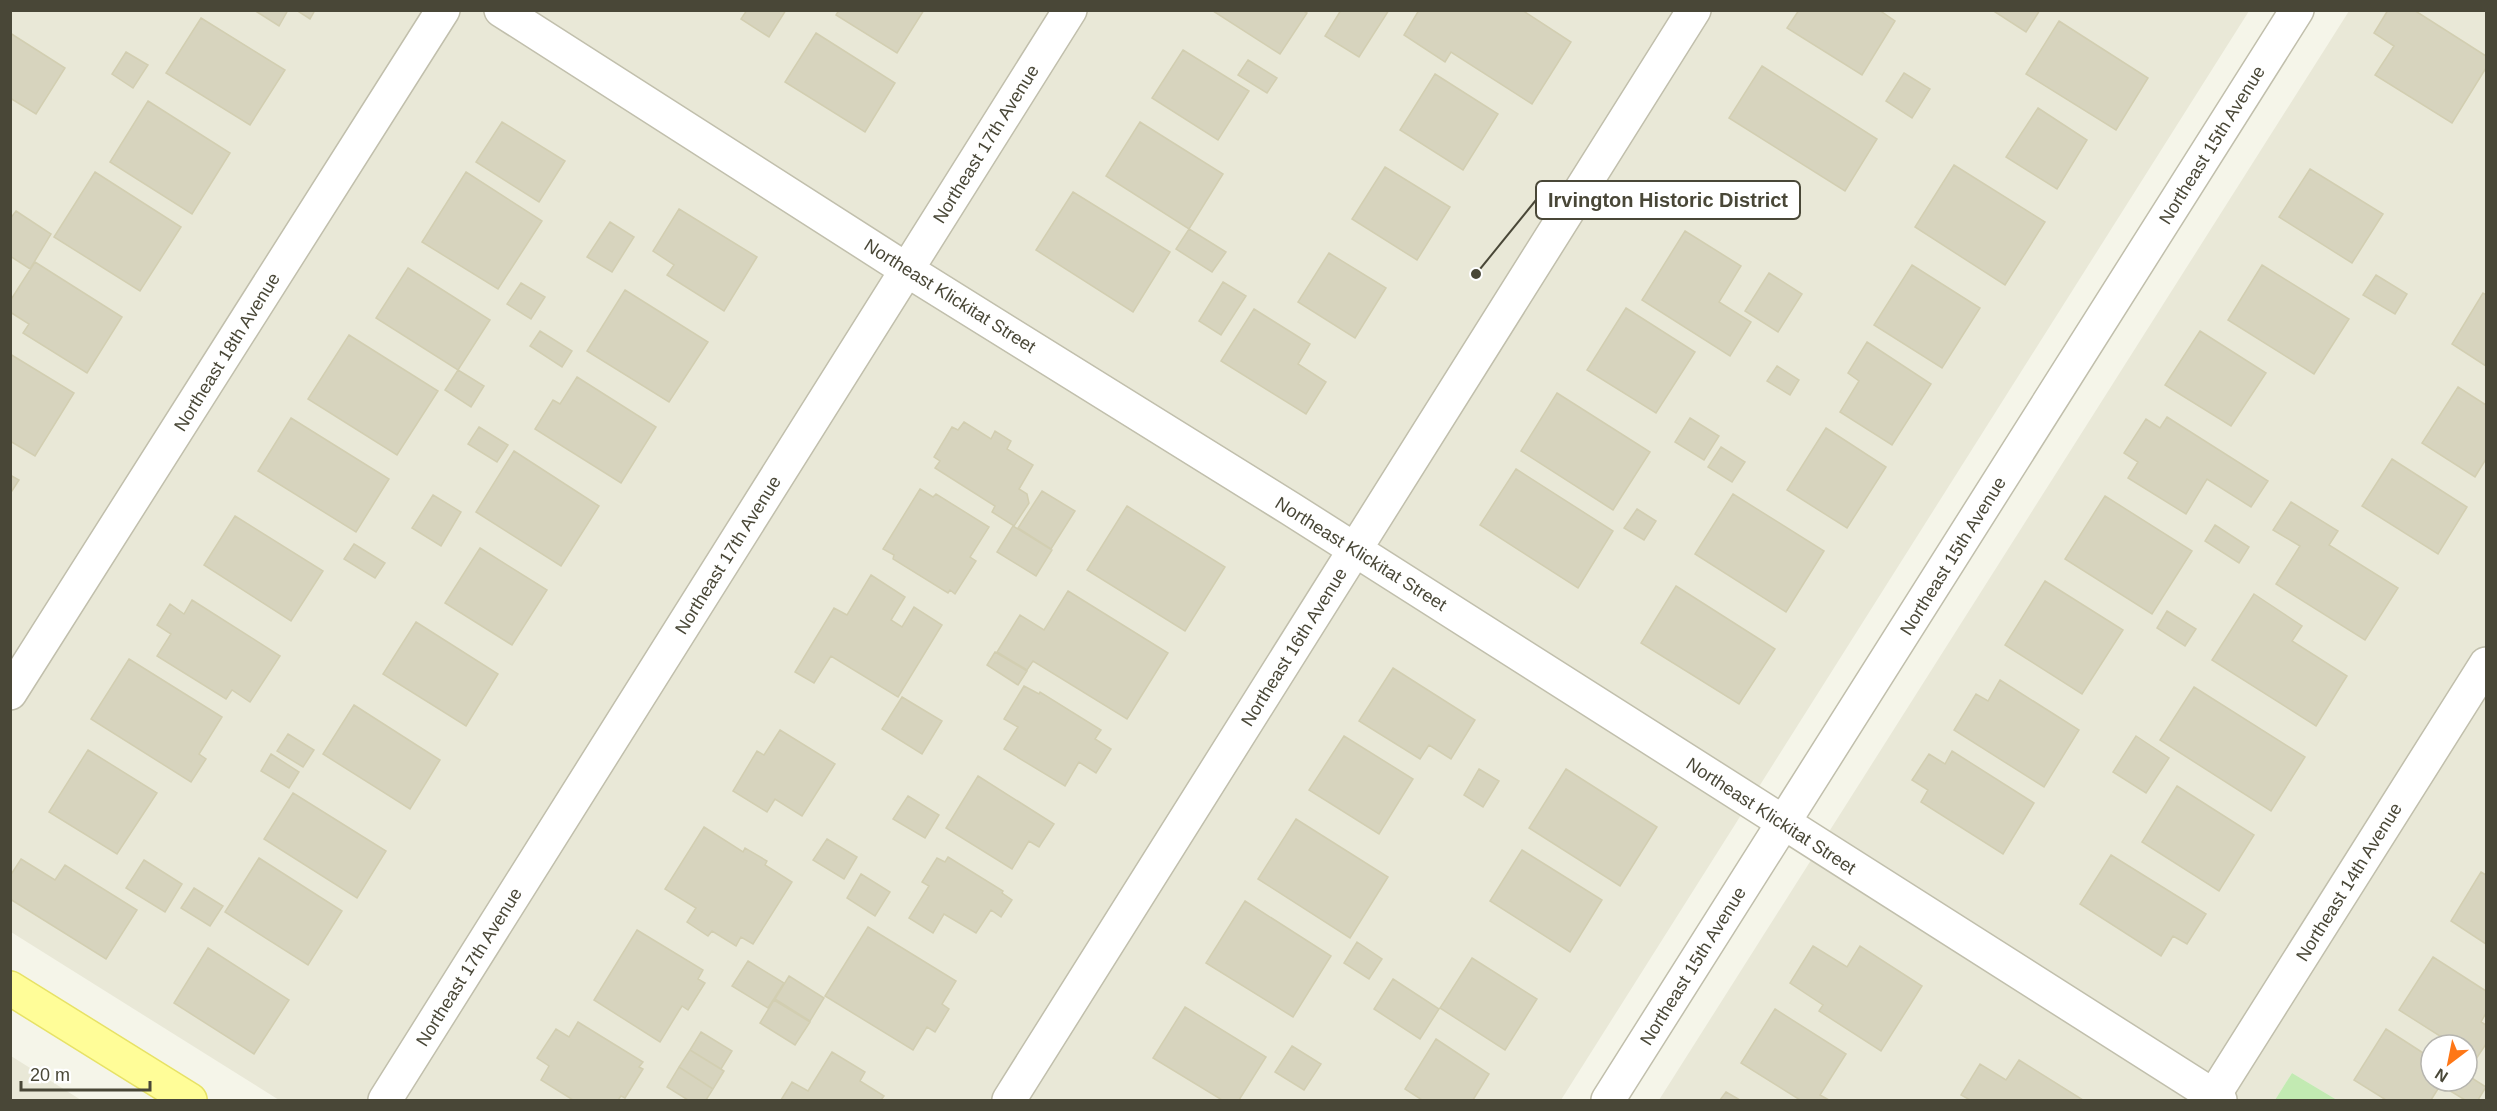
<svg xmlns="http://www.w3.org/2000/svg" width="2497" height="1111" font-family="Helvetica,sans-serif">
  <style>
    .residential { fill: #e9e8d7; fill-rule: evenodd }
    .green { fill: #c2eab2 }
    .building { fill: #d7d4be; stroke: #d2ceb1; stroke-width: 1.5 }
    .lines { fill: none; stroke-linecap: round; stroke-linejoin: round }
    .minor-casing { stroke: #c1bfac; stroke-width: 36 }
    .major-casing { stroke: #e7e266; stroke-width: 36 }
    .minor { stroke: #fff; stroke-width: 33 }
    .major { stroke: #fffd98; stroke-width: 33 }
    .labels { text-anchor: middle; stroke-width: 5; stroke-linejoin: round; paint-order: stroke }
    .street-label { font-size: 18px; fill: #494737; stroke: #fff }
    .leader { fill: none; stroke: #494737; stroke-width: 2 }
    .callout-dot { fill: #494737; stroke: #fff; stroke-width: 2 }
    .callout { fill: #fff; stroke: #494737; stroke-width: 2 }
    .callout-label { font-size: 20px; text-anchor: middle; font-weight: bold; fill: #494737 }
  </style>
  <rect width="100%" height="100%" fill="#f5f5e9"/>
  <path class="residential" d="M10,11H2249L1561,1100H279L11,932Z
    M2349,11H2486V1100H2337L2292,1073L2275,1100H1659ZM2431,1045H2467V1081H2431Z
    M11,1056L81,1100H11Z"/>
  <path class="green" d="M2292,1073L2337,1100H2275Z"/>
  <path class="building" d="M254,10H288L279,26Z
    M296,10H315L310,19Z
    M747,10H786L769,37L741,19Z
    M839,10H924L897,53L836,15Z
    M1302,10L1307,13L1280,54L1213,11Z
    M1341,10H1389L1359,57L1325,36Z
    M1419,10H1522L1571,42L1532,104L1451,52L1445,62L1404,35Z
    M1799,10H1879L1895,21L1862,75L1787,28Z
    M1992,10H2040L2026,32Z
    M2388,10H2414L2486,56V68L2452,123L2375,75L2394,46L2374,33Z
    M201,18L285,70L250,125L166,73Z
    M2059,21L2148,78L2116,130L2026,74Z
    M10,33L65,68L36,114L10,98Z
    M816,33L895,83L865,132L785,82Z
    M1183,50L1249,91L1218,140L1152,98Z
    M126,52L148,65L133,88L112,74Z
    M1248,60L1277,78L1267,93L1238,75Z
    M1762,66L1877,139L1845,191L1729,118Z
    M1904,73L1930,89L1912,118L1886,101Z
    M1435,74L1498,114L1463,170L1400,130Z
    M148,101L230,153L192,214L110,162Z
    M2038,108L2087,140L2057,189L2006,157Z
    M502,122L565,161L539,202L476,162Z
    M1140,122L1223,174L1189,229L1106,176Z
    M1954,165L2045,222L2005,285L1915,227Z
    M1385,167L1450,207L1417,260L1352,219Z
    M2310,169L2383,214L2352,263L2279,217Z
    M95,172L181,227L140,291L54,237Z
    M466,172L542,221L498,289L422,242Z
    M1073,192L1170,252L1133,312L1036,250Z
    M679,209L757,257L724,311L667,275L674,265L653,251Z
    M16,211L51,234L30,269L10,256V219Z
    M610,222L634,237L612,272L587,257Z
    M1189,229L1226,252L1212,272L1176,249Z
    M1685,231L1741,266L1719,302L1751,322L1730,356L1642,300Z
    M1329,253L1386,288L1355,338L1298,302Z
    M35,262L122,317L87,373L23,333L29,324L10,312V301Z
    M1912,265L1980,308L1942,368L1874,325Z
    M2262,265L2349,319L2314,374L2228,320Z
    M408,268L490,320L458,370L376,318Z
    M1769,273L1802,294L1778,332L1745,311Z
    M2376,275L2407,294L2395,314L2363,295Z
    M1223,282L1246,296L1221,335L1199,321Z
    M521,283L545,297L531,319L507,304Z
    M625,290L708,342L669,402L587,351Z
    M2483,293L2486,295V366L2452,344Z
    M1626,308L1695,352L1656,413L1587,370Z
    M1254,309L1310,344L1298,364L1326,382L1306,414L1221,361Z
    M540,331L572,351L562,367L530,346Z
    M2200,331L2266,373L2231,426L2165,385Z
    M349,335L438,391L397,455L308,399Z
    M1867,342L1931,384L1892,445L1840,412L1859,381L1848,373Z
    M10,354L74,393L35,456L10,441Z
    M1777,366L1799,380L1790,395L1767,381Z
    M458,370L484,386L471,407L445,390Z
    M577,377L656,427L621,483L535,429L553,400L560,404Z
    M2458,387L2486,405V459L2475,477L2422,443Z
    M1557,393L1650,452L1613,510L1521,451Z
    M2167,417L2268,481L2251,507L2207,479L2186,514L2128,478L2138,462L2124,453L2146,419L2160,428Z
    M291,418L389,479L356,532L258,471Z
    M1690,418L1719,436L1704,460L1675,442Z
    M964,422L991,439L995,431L1011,441L1007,449L1033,465L1019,489L1027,494L1029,503L1014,526L992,512L995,506L935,468L940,461L934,457L952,427L958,430Z
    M479,427L508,445L497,462L468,444Z
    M1826,428L1886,467L1847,528L1787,490Z
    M1721,447L1745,462L1732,482L1708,467Z
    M514,451L599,506L561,566L476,512Z
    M2392,459L2467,507L2438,554L2362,506Z
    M1516,469L1613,531L1578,588L1480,525Z
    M10,475L19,480L10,494Z
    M920,489L933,497L936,494L989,527L970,557L976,561L955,594L950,590L948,593L893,559L894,555L883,549Z
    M1042,491L1075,511L1051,549L1018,528Z
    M1733,494L1824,551L1786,612L1695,554Z
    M433,495L461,512L441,546L412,528Z
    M2105,496L2192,551L2152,614L2065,559Z
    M2291,502L2338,531L2329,545L2398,588L2365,640L2276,584L2300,546L2273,530Z
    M1127,506L1225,567L1185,631L1087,570Z
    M1637,509L1656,521L1644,540L1624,528Z
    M235,516L323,571L291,621L204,565Z
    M2215,525L2249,547L2239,563L2205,541Z
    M1013,526L1052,550L1036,576L997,552Z
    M354,544L385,563L375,578L344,559Z
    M480,548L547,590L512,645L445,603Z
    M871,575L905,597L891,620L902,627L914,607L942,625L898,697L831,656L814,683L795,672L834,608L847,615Z
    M2045,581L2123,630L2082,694L2005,645Z
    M1676,586L1775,649L1739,704L1641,643Z
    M1068,591L1168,653L1127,719L1033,661L1027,670L997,652L1020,615L1044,630Z
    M2254,594L2302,626L2292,641L2347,676L2316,726L2212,660Z
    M192,600L280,656L250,702L232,690L226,699L157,656L171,634L157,625L170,604L184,614Z
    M2167,611L2196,629L2185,646L2157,628Z
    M416,622L498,674L466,726L383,674Z
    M995,652L1027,671L1018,685L987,665Z
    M129,659L222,717L199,754L206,759L191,782L91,719Z
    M1393,668L1475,720L1451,759L1429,745L1420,759L1359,721Z
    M2000,680L2079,730L2044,787L1954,730L1976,694L1988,701Z
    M1024,686L1039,694L1040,692L1101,730L1095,739L1111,749L1096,773L1079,762L1065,786L1004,749L1018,727L1004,719Z
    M2194,687L2305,757L2271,811L2160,740Z
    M902,697L942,721L922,754L882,729Z
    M354,705L440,760L410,809L323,754Z
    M780,730L835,764L802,816L775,799L767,812L733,791L757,751L764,755Z
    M288,734L314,750L303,767L277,751Z
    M1344,736L1413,779L1379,834L1309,790Z
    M2136,736L2169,758L2146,793L2113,772Z
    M88,750L157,793L117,854L49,812Z
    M1952,751L2034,803L2003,854L1921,802L1928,790L1912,780L1929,754L1945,764Z
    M271,754L299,772L289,788L261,771Z
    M1479,769L1499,781L1483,807L1464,795Z
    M1566,769L1657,827L1620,886L1529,828Z
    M978,776L1054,824L1039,847L1029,841L1012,869L946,828Z
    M2177,786L2254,835L2219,891L2142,842Z
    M293,793L386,851L357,898L264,839Z
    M908,796L939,815L925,838L893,819Z
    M1296,819L1388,877L1350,938L1258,879Z
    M704,827L743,852L745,848L767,861L765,865L792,882L753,944L741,937L736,946L712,931L708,936L687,922L696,908L665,889Z
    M827,839L857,857L844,879L813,860Z
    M1522,850L1602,900L1570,952L1490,901Z
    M2111,855L2206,914L2187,944L2173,936L2161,956L2080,904Z
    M948,857L1003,891L1002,893L1012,900L1001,917L991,910L976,933L944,914L933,933L909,918L929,886L922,882L937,858L945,862Z
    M259,858L342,911L308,965L225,912Z
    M21,859L55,880L65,865L137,910L106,959L10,899V876Z
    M144,860L182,884L165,912L126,888Z
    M2481,872L2486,875V944L2451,921Z
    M861,874L890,892L875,916L847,898Z
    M194,888L223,906L210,926L181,908Z
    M1245,901L1331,956L1293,1017L1206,963Z
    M868,927L956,981L942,1004L949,1009L935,1032L927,1027L913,1050L825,996Z
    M637,930L703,970L698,979L705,983L688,1010L682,1006L660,1042L594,1000Z
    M1357,942L1382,959L1369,979L1344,963Z
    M1813,946L1847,967L1860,946L1922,986L1881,1051L1819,1011L1823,1005L1790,983Z
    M208,948L289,1000L254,1054L174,1003Z
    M2433,957L2486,991V1013L2481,1022L2486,1025V1044L2476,1059L2467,1054V1045H2454L2399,1010Z
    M1472,958L1537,999L1505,1050L1440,1008Z
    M748,961L784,983L768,1008L732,986Z
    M789,976L824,998L810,1021L775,999Z
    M1393,979L1439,1009L1420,1039L1374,1009Z
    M774,1000L810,1022L795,1045L760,1023Z
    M1185,1007L1266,1057L1239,1100H1222L1153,1058Z
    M1775,1009L1846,1054L1820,1095L1829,1100H1800L1741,1063Z
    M578,1022L643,1062L639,1067L643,1069L625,1098L621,1096L618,1100H573L541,1080L549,1066L537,1058L556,1029L569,1037Z
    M2386,1029L2431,1058V1081H2443L2431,1100H2386L2354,1080Z
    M701,1032L732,1051L721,1069L690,1050Z
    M1436,1039L1489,1074L1473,1100H1422L1405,1089Z
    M1292,1046L1321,1064L1304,1090L1275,1072Z
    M690,1050L724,1071L713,1089L679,1067Z
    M832,1052L865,1072L860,1081L884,1096L881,1100H781L792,1082L808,1091Z
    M2019,1060L2083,1100H1970L1961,1095L1980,1064L2006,1080Z
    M679,1067L713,1089L706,1100H688L667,1087Z
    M2467,1075L2486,1087L2478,1100H2465L2447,1089L2452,1081H2467Z
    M1726,1092L1740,1100H1720Z"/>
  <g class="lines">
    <defs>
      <path id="minor" d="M501,10L907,270L1291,509L2220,1100
        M10,693L443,10
        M385,1100L1070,10
        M1009,1100L1694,10
        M1608,1100L2297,10
        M2211,1100L2486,664"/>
      <path id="major" d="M10,988L190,1100"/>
    </defs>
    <use href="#minor" class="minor-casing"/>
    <use href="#major" class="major-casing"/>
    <use href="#minor" class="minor"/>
    <use href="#major" class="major"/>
  </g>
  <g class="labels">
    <g class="street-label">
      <text transform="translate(986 144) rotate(-58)" y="6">Northeast 17th Avenue</text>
      <text transform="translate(2212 145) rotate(-58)" y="6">Northeast 15th Avenue</text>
      <text transform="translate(950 296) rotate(32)" y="6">Northeast Klickitat Street</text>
      <text transform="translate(227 352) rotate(-58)" y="6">Northeast 18th Avenue</text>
      <text transform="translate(1361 554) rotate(32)" y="6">Northeast Klickitat Street</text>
      <text transform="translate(728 555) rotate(-58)" y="6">Northeast 17th Avenue</text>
      <text transform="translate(1953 556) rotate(-58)" y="6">Northeast 15th Avenue</text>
      <text transform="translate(1294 647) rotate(-58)" y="6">Northeast 16th Avenue</text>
      <text transform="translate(1771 816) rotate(33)" y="6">Northeast Klickitat Street</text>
      <text transform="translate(2349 882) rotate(-58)" y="6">Northeast 14th Avenue</text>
      <text transform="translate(1693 966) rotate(-58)" y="6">Northeast 15th Avenue</text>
      <text transform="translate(469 967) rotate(-58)" y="6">Northeast 17th Avenue</text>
    </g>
  </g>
  <path class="leader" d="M1476 274L1536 200"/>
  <circle class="callout-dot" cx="1476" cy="274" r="6"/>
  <rect class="callout" x="1536" y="181" width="264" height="38" rx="6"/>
  <g class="callout-label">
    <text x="1668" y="207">Irvington Historic District</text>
  </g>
  <rect width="2497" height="1111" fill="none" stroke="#494737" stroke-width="24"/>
  <g transform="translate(2449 1063) rotate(212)"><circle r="28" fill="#ffffff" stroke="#b6b5af" stroke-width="1.5"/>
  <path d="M0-4.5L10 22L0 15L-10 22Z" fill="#fe7717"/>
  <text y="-9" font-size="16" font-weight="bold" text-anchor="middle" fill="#494737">N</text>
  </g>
  <path d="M21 1081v9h129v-9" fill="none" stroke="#494737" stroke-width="3"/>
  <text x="30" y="1081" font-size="18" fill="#494737" stroke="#ffffff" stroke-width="4.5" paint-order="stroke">20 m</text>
</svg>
